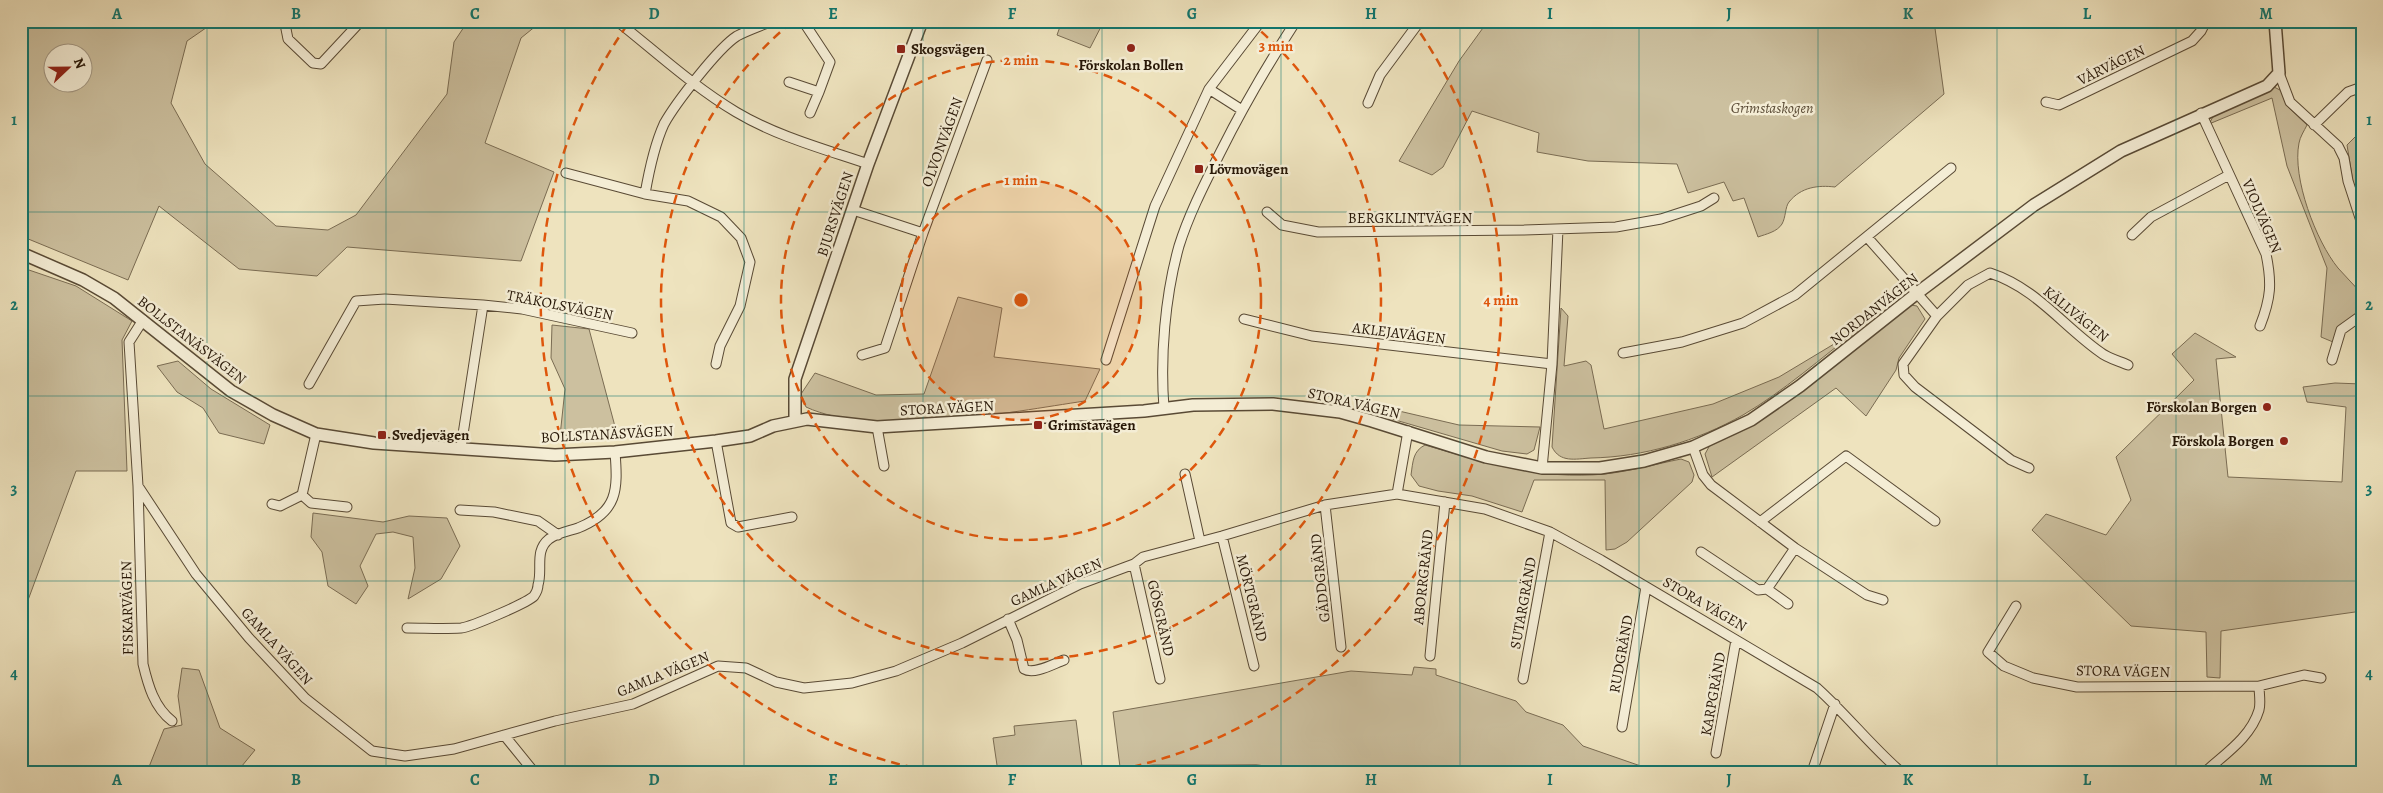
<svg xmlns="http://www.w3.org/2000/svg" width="2383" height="793" font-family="Alegreya,serif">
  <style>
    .green { fill: #ccc09f; stroke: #7a6c53; fill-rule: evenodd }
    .water { fill: #aa9e80; stroke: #766850 }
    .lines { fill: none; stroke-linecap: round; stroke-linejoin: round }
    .minor-casing { stroke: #594a35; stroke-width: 11 }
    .tertiary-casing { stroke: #594a35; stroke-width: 14 }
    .minor { stroke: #f4edd5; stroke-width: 9 }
    .tertiary { stroke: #f4edd5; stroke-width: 11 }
    .grid { fill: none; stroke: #0f766e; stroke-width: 1; stroke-opacity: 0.55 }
    .ring { fill: none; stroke: #de560c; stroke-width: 2.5; stroke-dasharray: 9 6 }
    .poi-dot { fill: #8f2418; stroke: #f4edd5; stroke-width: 2 }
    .labels { text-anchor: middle; stroke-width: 5; stroke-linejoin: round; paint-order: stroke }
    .poi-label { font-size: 15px; font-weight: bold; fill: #271707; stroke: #f4edd5; text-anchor: start }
    .street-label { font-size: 15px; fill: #271707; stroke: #f4edd5 }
    .park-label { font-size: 15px; font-style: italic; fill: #594a35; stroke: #f4edd5 }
    .centre { fill: #de560c; stroke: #f4edd5; stroke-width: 2.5 }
    .ring-label { font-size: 15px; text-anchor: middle; font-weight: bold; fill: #de560c; stroke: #f4edd5; stroke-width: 5; stroke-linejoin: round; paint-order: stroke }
    .neatline { fill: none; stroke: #0f766e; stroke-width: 2 }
    .grid-label { font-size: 16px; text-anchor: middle; font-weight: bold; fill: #0f766e }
  </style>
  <rect width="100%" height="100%" fill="#eee3be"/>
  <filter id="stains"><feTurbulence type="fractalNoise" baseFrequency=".004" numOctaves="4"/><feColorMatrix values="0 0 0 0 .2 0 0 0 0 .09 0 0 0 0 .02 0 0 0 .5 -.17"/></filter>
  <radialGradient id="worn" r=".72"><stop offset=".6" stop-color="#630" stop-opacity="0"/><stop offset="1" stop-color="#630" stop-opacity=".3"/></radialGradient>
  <path class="green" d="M21,21H216L187,41L171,103L205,164L276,226L328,230L356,215L447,94L454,42L468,21H542L521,38L485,143L554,172L521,261L347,247L317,276L239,269L159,206L128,280L21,236ZM52,52H82V82H52Z
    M1062,21H1104L1090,48L1057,35Z
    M1488,21H1934L1944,94L1835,187C1818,185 1801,187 1789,202C1785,207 1786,217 1782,224C1777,232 1766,234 1758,237L1744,198L1733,201L1724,182L1688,193L1677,164L1588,161L1537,152L1539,133L1472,111L1443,167L1432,175L1399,161L1459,61Z
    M2274,87L2282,91L2288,107L2307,125C2304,131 2300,137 2299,143C2292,178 2316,241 2338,268C2346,277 2354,285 2362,294V312L2341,325L2333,342L2321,337L2327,268L2287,166L2272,98L2209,124L2215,113Z
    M2362,130V206L2353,182L2347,145Z
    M26,269L76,286L132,321L122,340L127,471H76L21,619V312L24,311Z
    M958,297L1002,308L994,357L1100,369L1085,401C1010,412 875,439 806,407L801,394L815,373L876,395L924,394Z
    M1911,305L1917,306L1925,319L1899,358L1896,370L1866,416L1836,388L1712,477L1705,454L1710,445Z
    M1561,308L1568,316L1564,366L1586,361L1591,365L1604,429L1713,404L1779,377L1859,329C1821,358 1784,391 1743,415C1697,441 1644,457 1591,458C1575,459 1560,463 1552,447Z
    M552,325L589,329L617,434L560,436L565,389L551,358Z
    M2195,333L2236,357L2216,359L2228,477L2342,482L2346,407L2307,402L2303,387L2335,383L2362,384V611L2221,631L2220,678L2207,677L2206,632L2131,626L2032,530L2046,514L2106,535L2131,500L2116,457L2194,380L2172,354Z
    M178,361L211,389L270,425L264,444L219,433L203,408L177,392L157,366Z
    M1386,408L1459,425L1540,427L1534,450L1527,454L1502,451L1385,417Z
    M1425,445C1487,463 1540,480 1605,474C1631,471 1656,464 1681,459L1689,462L1694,475L1692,482L1627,542L1615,549L1606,550L1605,480H1534L1522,512L1472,496L1438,491L1419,486L1411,475C1413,461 1413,451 1425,445Z
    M313,513L383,522L409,516L447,518L460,546L441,579L408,599L415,568L413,537L393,532L376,534L360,566L368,586L356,604L328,586L322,552L311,537Z
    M1414,667L1436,669V675L1516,701L1526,712L1563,725L1583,746L1658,772H1332L1256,765L1120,767L1113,712L1351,671L1412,675Z
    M182,668L199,670L220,728L255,750L237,772H147L164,729L182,725L178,696Z
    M1076,720L1082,767H1065L1030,772H998L993,738L1015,735L1014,726Z"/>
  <path class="water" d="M1153,765H1256L1332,772H1030L1065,767L1110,769Z"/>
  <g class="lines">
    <defs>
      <path id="minor" d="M288,21L285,24L288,39L313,63L321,64L361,21
        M617,21C656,52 694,87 736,112C776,136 824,149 868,164
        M2279,73L2290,102L2338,146L2344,158L2348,181L2362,224
        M789,82L819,92L830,62L803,21
        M1209,89L1242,110
        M2046,102L2059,105L2192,41L2201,31L2206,21
        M1368,103L1380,75L1420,21
        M810,113L819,92
        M2201,113L2266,254C2272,283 2271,298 2260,326
        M2314,125L2348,92L2362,87
        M566,173L645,194
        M853,210L923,233
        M1267,212L1282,225L1318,232L1524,230L1616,227L1661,219L1701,206L1714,198
        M2132,235L2151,217L2229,175
        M1867,237L1937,316
        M483,305L522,309L632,333
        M1244,319L1312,336L1552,364
        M143,320L129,342L138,486L196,574L249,638L305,698L372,751L405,756L454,749L555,721L633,704L718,666L746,668L776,682L804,688L852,683L896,671L962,643L1080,584L1134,564L1143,557L1222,536L1325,505L1397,494
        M1623,353L1682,342L1743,323L1795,295L1951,168
        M862,355L885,348L923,233L987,60
        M1106,360L1155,206L1209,89L1261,21
        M2332,360L2341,330L2362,315
        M716,364L720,346L740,306L750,262L741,238L721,217L688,201L645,194C649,171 654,146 664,124C675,104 718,48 737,36C748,30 761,26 772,21
        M309,384L356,301L385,299L483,305L461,447
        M1164,408C1160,357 1165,296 1179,246C1189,214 1205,183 1220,153C1243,107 1268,64 1296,21
        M877,427L884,466
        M1408,431L1397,494L1485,509L1550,532L1601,560L1817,688C1847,715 1871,746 1901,772
        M316,434L302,495L311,503L347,507
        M716,441L731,523L738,527L792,517
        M1693,447L1703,475L1711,485L1795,548L1867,595L1883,600
        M1542,468L1552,364L1558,229
        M2029,468L2011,460L1915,387L1904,375L1903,364L1937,316L1968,285L1990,273C2036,288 2062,325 2100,352C2107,358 2119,361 2128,365
        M1185,474L1200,541
        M138,486L143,664C148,685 154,707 172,721
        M272,504L280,506L302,495
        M1325,505L1341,647
        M460,510L494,512L538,521L558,535
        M1760,522L1846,456L1935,521
        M1222,536L1254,666
        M1701,552L1758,590L1767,589L1795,548
        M1134,564L1160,679
        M1767,589L1788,604
        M2016,606L1988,652L2004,666L2033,678L2077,687L2259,686
        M1008,619L1017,640L1024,669C1034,675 1053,664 1064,660
        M407,628C425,628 443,629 461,628C471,627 527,603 534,596C536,593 538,588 538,585C543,569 534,551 549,539C557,533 569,531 578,528C618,512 618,490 615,452
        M1430,656L1445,502
        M1523,679L1550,532
        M1622,727L1646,587
        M504,735L534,772
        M1716,753L1736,640
        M1812,772L1835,704
        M2205,772C2225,754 2251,737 2259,710C2261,703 2259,693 2259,686L2304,675L2321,678"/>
      <path id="tertiary" d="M21,253L83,280L114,298L231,391L273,415L316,434L374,443L555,455L615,452L716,441L750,436L773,426L807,419L877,427L1144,411L1193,405L1273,404L1340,412L1372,421L1486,457L1542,468H1600L1644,461L1693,447L1751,420L1800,386L1916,294L2034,205L2121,151L2267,86L2279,73L2275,21
        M795,420V379L868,164L922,21"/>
    </defs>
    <use href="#minor" class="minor-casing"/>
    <use href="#tertiary" class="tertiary-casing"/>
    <use href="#minor" class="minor"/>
    <use href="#tertiary" class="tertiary"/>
  </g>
  <path class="grid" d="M207,21V772M386,21V772M565,21V772M744,21V772M923,21V772M1102,21V772M1281,21V772M1460,21V772M1639,21V772M1818,21V772M1997,21V772M2176,21V772M21,212H2362M21,396H2362M21,581H2362"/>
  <circle cx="1021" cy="300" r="120" fill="#de560c" fill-opacity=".12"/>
  <g class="ring">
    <circle cx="1021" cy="300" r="120"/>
    <circle cx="1021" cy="300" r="240"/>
    <path d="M1250 22A360 360 0 1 1 792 22"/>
    <path d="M929 771A480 480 0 0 1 630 21M1412 21A480 480 0 0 1 1113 771"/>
  </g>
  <g class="poi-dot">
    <circle cx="1131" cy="48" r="5"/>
    <rect x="896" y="44" width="10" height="10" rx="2.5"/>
    <rect x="1194" y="164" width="10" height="10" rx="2.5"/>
    <circle cx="2267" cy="407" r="5"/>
    <rect x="1033" y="420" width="10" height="10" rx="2.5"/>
    <rect x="377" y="430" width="10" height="10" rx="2.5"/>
    <circle cx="2284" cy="441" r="5"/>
  </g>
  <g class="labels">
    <g class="poi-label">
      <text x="911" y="54">Skogsvägen</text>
      <text x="1131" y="70" text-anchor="middle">Förskolan Bollen</text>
      <text x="1209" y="174">Lövmovägen</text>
      <text x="2257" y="412" text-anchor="end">Förskolan Borgen</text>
      <text x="1048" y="430">Grimstavägen</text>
      <text x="392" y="440">Svedjevägen</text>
      <text x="2274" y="446" text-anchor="end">Förskola Borgen</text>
    </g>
    <g class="street-label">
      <text transform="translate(2111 65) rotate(-26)" y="5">VÅRVÄGEN</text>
      <text transform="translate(942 142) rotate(-70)" y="5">OLVONVÄGEN</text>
      <text transform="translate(835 214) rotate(-72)" y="5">BJURSVÄGEN</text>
      <text transform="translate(2262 216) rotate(67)" y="5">VIOLVÄGEN</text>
      <text x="1410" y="223">BERGKLINTVÄGEN</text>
      <text transform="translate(560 305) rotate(11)" y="5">TRÄKOLSVÄGEN</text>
      <text transform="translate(1874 309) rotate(-38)" y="5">NORDANVÄGEN</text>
      <text transform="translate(2076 314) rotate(39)" y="5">KÄLLVÄGEN</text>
      <text transform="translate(1399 333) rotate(7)" y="5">AKLEJAVÄGEN</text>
      <text transform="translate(192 340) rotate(38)" y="5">BOLLSTANÄSVÄGEN</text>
      <text transform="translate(1354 403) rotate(13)" y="5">STORA VÄGEN</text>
      <text transform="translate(947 408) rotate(-3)" y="5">STORA VÄGEN</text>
      <text transform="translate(607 434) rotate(-3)" y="5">BOLLSTANÄSVÄGEN</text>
      <text transform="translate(1423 577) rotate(-84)" y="5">ABORRGRÄND</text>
      <text transform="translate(1320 578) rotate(-96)" y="5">GÄDDGRÄND</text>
      <text transform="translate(1056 582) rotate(-24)" y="5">GAMLA VÄGEN</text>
      <text transform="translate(1252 598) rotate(76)" y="5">MÖRTGRÄND</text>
      <text transform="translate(1523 603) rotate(-80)" y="5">SUTARGRÄND</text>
      <text transform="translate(1705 604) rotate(30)" y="5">STORA VÄGEN</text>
      <text transform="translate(127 608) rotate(-91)" y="5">FISKARVÄGEN</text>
      <text transform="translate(1161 618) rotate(77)" y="5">GÖSGRÄND</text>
      <text transform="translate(277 646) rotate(48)" y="5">GAMLA VÄGEN</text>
      <text transform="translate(1621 654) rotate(-80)" y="5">RUDGRÄND</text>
      <text transform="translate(2123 671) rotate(1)" y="5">STORA VÄGEN</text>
      <text transform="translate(663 674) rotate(-22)" y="5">GAMLA VÄGEN</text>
      <text transform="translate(1713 694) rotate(-80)" y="5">KARPGRÄND</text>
    </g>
    <g class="park-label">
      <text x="1772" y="113">Grimstaskogen</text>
    </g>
  </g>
  <circle cx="1021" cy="300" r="8" class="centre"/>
  <g class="ring-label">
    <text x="1276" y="51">3 min</text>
    <text x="1021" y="65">2 min</text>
    <text x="1021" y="185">1 min</text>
    <text x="1501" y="305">4 min</text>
  </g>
  <rect width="2383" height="793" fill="none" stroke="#eee3be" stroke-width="55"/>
  <g transform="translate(68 68) rotate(68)"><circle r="24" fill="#f4edd5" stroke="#a29783"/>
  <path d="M0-4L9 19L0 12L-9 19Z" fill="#8f2418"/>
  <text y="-8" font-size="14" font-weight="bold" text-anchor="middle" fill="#271707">N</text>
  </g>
  <rect x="28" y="28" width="2328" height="738" class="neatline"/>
  <g class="grid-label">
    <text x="117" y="19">A</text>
    <text x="296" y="19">B</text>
    <text x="475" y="19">C</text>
    <text x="654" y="19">D</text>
    <text x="833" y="19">E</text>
    <text x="1012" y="19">F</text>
    <text x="1192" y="19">G</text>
    <text x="1371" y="19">H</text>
    <text x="1550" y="19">I</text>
    <text x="1729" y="19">J</text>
    <text x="1908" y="19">K</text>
    <text x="2087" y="19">L</text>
    <text x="2266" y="19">M</text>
    <text x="14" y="125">1</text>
    <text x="2369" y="125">1</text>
    <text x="14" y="310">2</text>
    <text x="2369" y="310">2</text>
    <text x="14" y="494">3</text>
    <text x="2369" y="494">3</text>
    <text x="14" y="679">4</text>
    <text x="2369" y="679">4</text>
    <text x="117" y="785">A</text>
    <text x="296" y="785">B</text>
    <text x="475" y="785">C</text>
    <text x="654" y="785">D</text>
    <text x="833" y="785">E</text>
    <text x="1012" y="785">F</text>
    <text x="1192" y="785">G</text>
    <text x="1371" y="785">H</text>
    <text x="1550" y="785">I</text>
    <text x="1729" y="785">J</text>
    <text x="1908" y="785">K</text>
    <text x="2087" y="785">L</text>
    <text x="2266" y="785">M</text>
  </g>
  <rect width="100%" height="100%" filter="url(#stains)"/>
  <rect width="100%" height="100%" fill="url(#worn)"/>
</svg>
